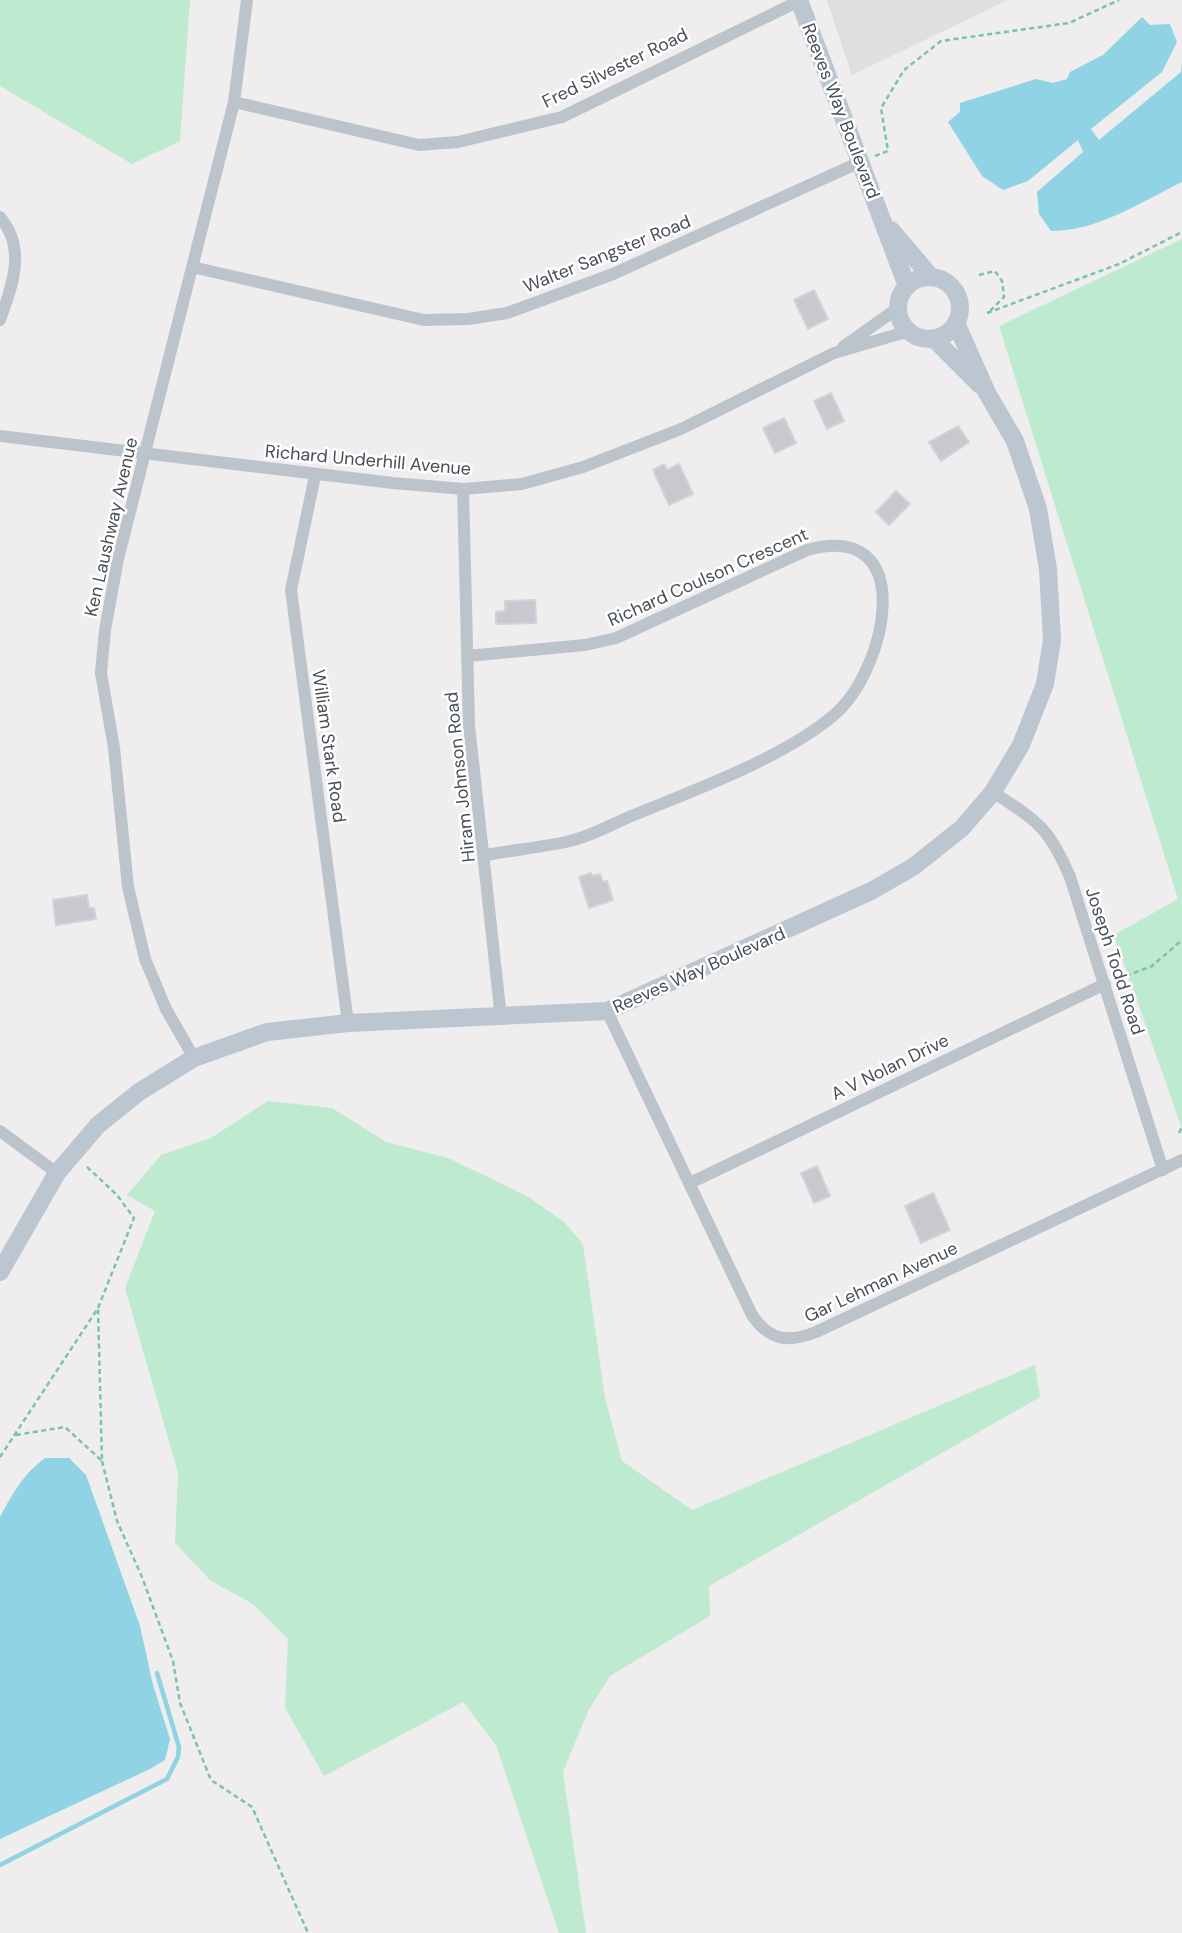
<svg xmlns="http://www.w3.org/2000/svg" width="1182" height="1933" font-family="'DM Sans',sans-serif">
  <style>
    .education { fill: #e0dede }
    .green { fill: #beeacf }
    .water { fill: #8fd3e4 }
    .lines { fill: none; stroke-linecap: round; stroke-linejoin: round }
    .stream { stroke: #8fd3e4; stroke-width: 4.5 }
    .building { fill: #c7c9cf; stroke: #d1d3d8; stroke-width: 2 }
    .path { stroke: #79c59f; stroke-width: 2.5; stroke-dasharray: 5 3.5; stroke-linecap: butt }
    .street { stroke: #bcc4cb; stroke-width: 12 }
    .secondary { stroke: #bcc6d0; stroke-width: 18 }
    .labels { text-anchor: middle; stroke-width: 5; stroke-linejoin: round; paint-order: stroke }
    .street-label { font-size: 18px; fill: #475059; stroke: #fff }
  </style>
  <rect width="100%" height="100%" fill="#efeded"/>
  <path class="education" d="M827,0H1008L852,75Z"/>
  <path class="green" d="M0,0H190L180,141L132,164L0,86Z
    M1182,239V1129L1114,935L1178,899L999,326Z
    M268,1101L332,1108L386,1142L448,1158L527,1196L564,1222L583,1244L605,1398L622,1461L692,1510L1035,1365L1040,1397L709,1586L710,1616L610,1676L588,1711L563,1772L586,1933H559L496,1745L463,1702L324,1776L285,1708L288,1639L253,1604L211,1581L175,1543L178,1473L125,1288L155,1211L127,1195L161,1155L211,1138Z"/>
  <path class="water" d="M1142,17L1150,25L1170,24L1177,42L1162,72L1091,129L1099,140L1181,72L1182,63V182C1141,202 1098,231 1051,231L1039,214L1037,192L1083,152L1078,140L1028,181L1003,190L982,176L948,122L960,112V103L1036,79L1053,83L1067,79L1070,72L1103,55Z
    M45,1458H69L86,1475L140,1626L153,1685L170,1739L165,1760L150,1769L0,1839V1517C12,1494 24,1473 45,1458Z"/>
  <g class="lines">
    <path class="stream" d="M0,1865L167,1779L178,1757L179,1747L157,1673"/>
  </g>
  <path class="building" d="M814,290L828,319L808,329L794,300Z
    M831,393L844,421L827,429L814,401Z
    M784,418L796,443L775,453L763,428Z
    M958,426L969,442L941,461L929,442Z
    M664,464L667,470L679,464L693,494L669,505L653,470Z
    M896,491L910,504L889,525L876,512Z
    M535,600L536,623L496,624V612L505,611V601Z
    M591,873L592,876L600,874L603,882L607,881L613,900L589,908L579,877Z
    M87,895L89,908H94L96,919L56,925L53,900Z
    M817,1166L830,1196L814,1203L801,1173Z
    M933,1193L950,1230L921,1243L905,1206Z"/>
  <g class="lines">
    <path class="path" d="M875,156L888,151L881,108L904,70L941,41L1069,23L1119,0
      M979,275L995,271L1002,281L1004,297L990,311
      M987,313L1119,264L1182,232
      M1126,976L1152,966L1182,940
      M1179,1133L1182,1127
      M16,1435L65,1427L102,1461L98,1308
      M0,1457L98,1308L134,1218L117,1195L86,1166
      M102,1461L117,1521L142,1577L173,1661L180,1703L211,1780L252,1807L308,1933"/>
    <path class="street" d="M234,102L419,145L458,142L562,117L799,1
      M0,217C27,249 12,286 0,320
      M192,267L424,320L468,319L507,313L613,274L858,163
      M843,347L898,308
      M0,436L393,483L463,489L522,484L583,467L681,429L834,353L909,331
      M315,476L291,590L348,1023
      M463,489L469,725L501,1018
      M467,656L585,645L616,638L807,550C920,519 887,670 834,715C783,758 697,789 634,815C614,823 592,836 570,841C543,847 514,850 486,855
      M993,792C1038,822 1048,826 1070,877L1163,1170
      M607,1011L752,1315C770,1341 788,1343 816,1332L1182,1160
      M194,1058L166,1009L145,959L128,887L114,748L101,673L105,630L118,559L234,102L247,0
      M0,1131L57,1173
      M690,1183L1105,984"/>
    <path class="secondary" d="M799,0L907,286
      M891,230L931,277
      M898 308a31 31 0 1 1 62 0a31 31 0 1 1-62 0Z
      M933,338L980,385
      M0,1272L57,1173L98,1125L139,1092L194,1058L267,1032L348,1023L607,1011L871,891L913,867L962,828L993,792L1021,745L1045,684L1052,640L1048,569L1038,509L1015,441L987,393L956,323"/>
  </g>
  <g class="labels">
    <g class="street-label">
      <text transform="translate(615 68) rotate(-26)" y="6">Fred Silvester Road</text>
      <text transform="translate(841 111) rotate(69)" y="6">Reeves Way Boulevard</text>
      <text transform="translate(607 254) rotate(-22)" y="6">Walter Sangster Road</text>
      <text transform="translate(368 460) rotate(5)" y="6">Richard Underhill Avenue</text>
      <text transform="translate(111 527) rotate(-77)" y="6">Ken Laushway Avenue</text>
      <text transform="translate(708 577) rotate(-24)" y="6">Richard Coulson Crescent</text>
      <text transform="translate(329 746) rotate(82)" y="6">William Stark Road</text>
      <text transform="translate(460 777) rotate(-96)" y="6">Hiram Johnson Road</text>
      <text transform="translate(1115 961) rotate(72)" y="6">Joseph Todd Road</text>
      <text transform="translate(699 970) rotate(-24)" y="6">Reeves Way Boulevard</text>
      <text transform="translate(890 1067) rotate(-26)" y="6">A V Nolan Drive</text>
      <text transform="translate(881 1282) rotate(-25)" y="6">Gar Lehman Avenue</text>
    </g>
  </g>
</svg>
